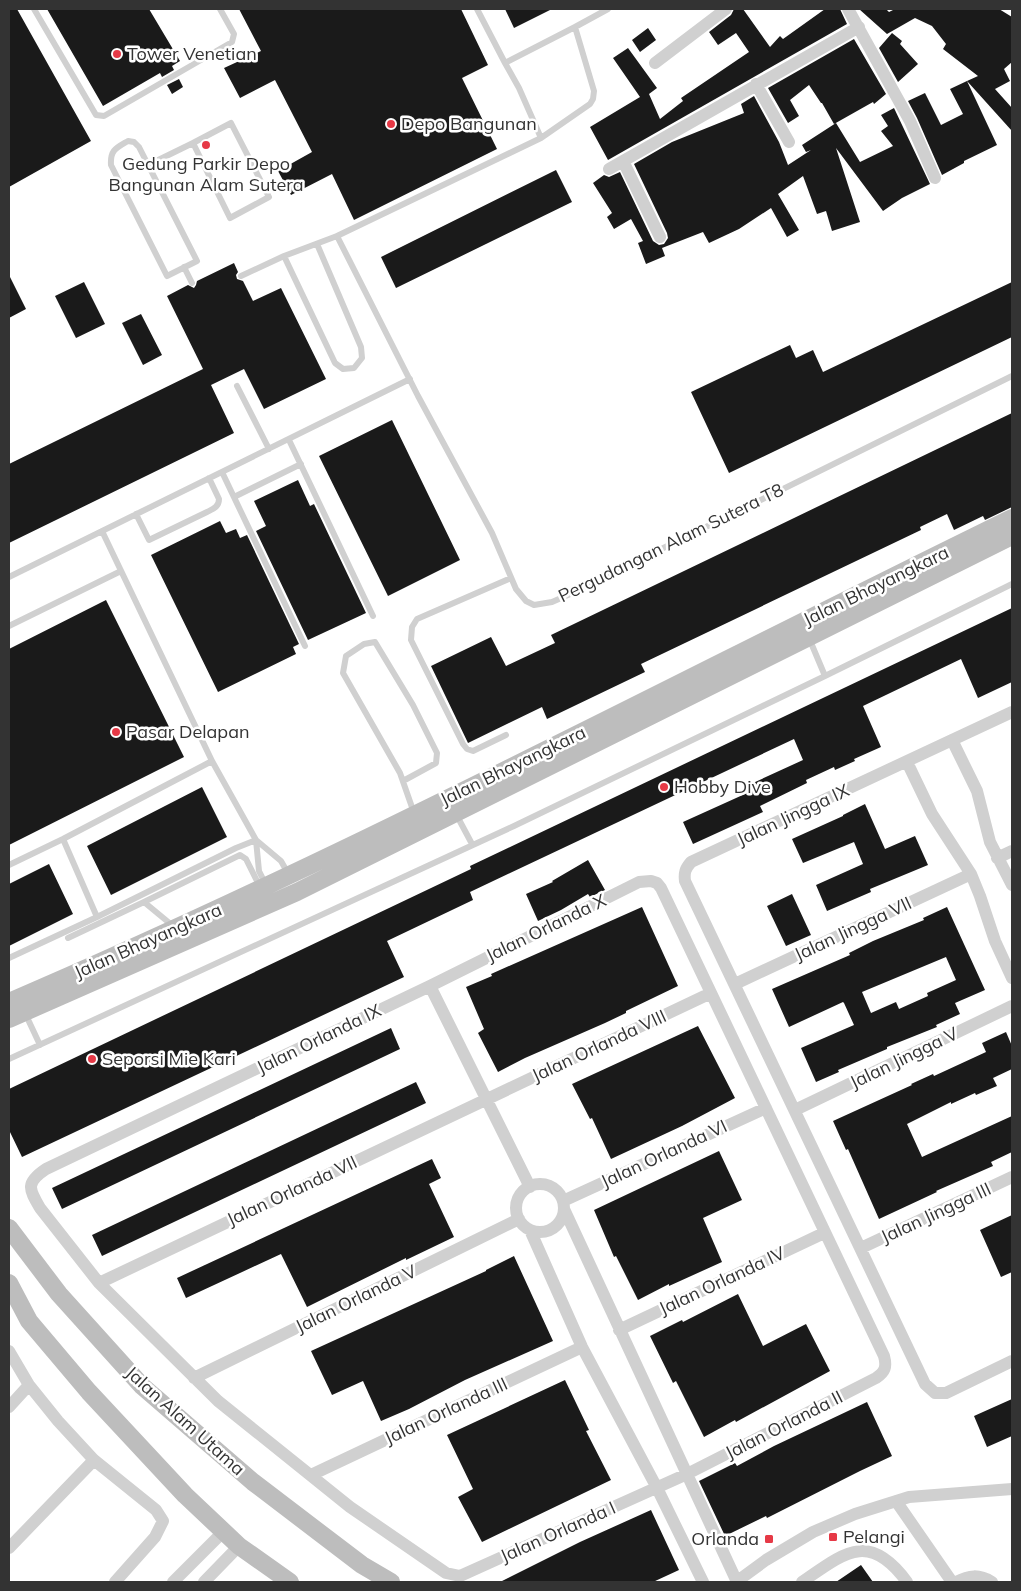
<svg xmlns="http://www.w3.org/2000/svg" width="1021" height="1591" font-family="Mulish,sans-serif">
  <style>
    .building { fill: #1a1a1a; fill-rule: evenodd }
    .lines { fill: none; stroke-linecap: round; stroke-linejoin: round }
    .service { stroke: #d0d0d0; stroke-width: 6 }
    .minor { stroke: #d0d0d0; stroke-width: 12 }
    .secondary { stroke: #bdbdbd; stroke-width: 18 }
    .poi-dot { fill: #e63946; stroke: #fff; stroke-width: 2 }
    .labels { text-anchor: middle; stroke-width: 5; stroke-linejoin: round; paint-order: stroke }
    .poi-label { font-size: 18px; fill: #333; stroke: #fff; text-anchor: start }
    .street-label { font-size: 18px; fill: #333; stroke: #fff }
  </style>
  <rect width="100%" height="100%" fill="#fff"/>
  <path class="building" d="M9,9H17L91,141L9,187Z
    M47,9H149L180,61L172,66L174,70L162,77L160,73L103,106Z
    M239,9H461L488,65L462,78L497,149L354,220L332,174L291,195L278,171L312,152L275,80L240,98L224,68L261,51Z
    M505,9H552L514,28Z
    M734,9H743L770,47L780,36L783,39L825,9H840L847,24L608,160L590,127L640,97L613,58L628,48L657,88L649,94L660,119L683,101L681,98L749,52L736,33L718,45L709,32L731,15Z
    M859,9H886L889,12L895,9H999L1012,17V62L1004,69L1010,81L995,89L1012,108V131L967,81L978,76L943,49L946,44L932,26L915,18L887,34Z
    M648,28L656,40L640,52L632,40Z
    M892,33L902,41L900,44L918,64L898,82L879,48Z
    M854,39L886,94L874,104L873,102L834,124L822,103H821L809,85L790,100L799,116L788,123L768,88Z
    M179,79L183,87L172,94L167,85Z
    M967,81L997,145L964,161V163L942,175L917,118L908,101L925,93L941,125L963,114L950,89Z
    M754,96L779,142L788,165L811,150L806,152L802,145L836,123L860,162L893,146L881,131L888,126L881,115L894,108L930,184L902,198L883,211L836,148L860,222L832,231L826,211L817,214L803,176L778,194L799,230L787,237L771,208L739,229L709,243L703,232L662,248L665,256L646,264L638,243L643,241L631,219L614,229L607,217L612,213L593,183L604,175L609,177L620,172L653,241L659,245L664,244L668,238L667,233L634,164L672,142L744,113L741,104Z
    M556,170L572,202L396,288L381,257Z
    M234,263L238,272L236,275L237,279L243,281L253,301L281,288L326,379L264,409L244,369L211,385L234,433L9,543V464L203,369L167,296L188,285L194,288L196,285L197,281Z
    M9,275L26,309L9,318Z
    M84,282L105,324L76,338L55,296Z
    M1012,282V337L729,473L691,392L790,345L796,358L813,350L823,372Z
    M141,314L162,355L143,365L122,323Z
    M1012,413V507L985,520L983,516L954,530L947,514L920,527L921,530L641,664L645,672L547,719L542,707L468,743L431,666L491,637L506,666L555,643L551,635Z
    M392,420L460,560L388,596L319,456Z
    M298,480L310,506L314,504L366,613L308,640L256,531L266,526L254,501Z
    M220,521L226,533L236,529L240,538L247,535L299,644L293,647L296,654L218,692L151,555Z
    M106,600L184,757L9,845V649Z
    M1012,608V682L978,698L961,659L863,706L881,747L854,759L855,761L835,770L834,767L806,780L807,783L760,806L763,812L693,844L683,822L756,789L753,783L803,760L794,739L470,892L473,900L387,941L404,977L22,1157L9,1130V1089L471,869L470,866Z
    M202,787L227,837L111,895L87,846Z
    M865,804L885,849L915,836L928,865L870,889L871,892L827,911L816,885L863,864L854,842L803,863L792,839L843,816V815Z
    M588,860L605,890L590,897L588,894L561,910L538,921L526,894L553,882L552,881Z
    M49,864L73,914L9,946V884Z
    M792,894L811,935L786,946L767,906Z
    M642,907L678,986L626,1011V1013L605,1023L525,1058L498,1072L478,1033L484,1029L466,987L492,976L491,974Z
    M947,907L985,990L955,1003L960,1014L936,1025L937,1027L887,1047V1049L838,1070L839,1072L816,1082L801,1048L854,1025L844,1003L843,1002L789,1027L772,989L850,955L849,953L873,941L924,920L923,918ZM946,957L956,980L927,993L928,996L899,1009L896,1002L871,1013L862,992Z
    M698,1026L735,1098L682,1126L611,1159L592,1118L590,1119L572,1084Z
    M391,1028L400,1049L62,1209L52,1188Z
    M1006,1032L1012,1046V1069L993,1078L997,1086L976,1095L975,1093L951,1104V1102L907,1124L922,1157L1012,1116V1152L991,1162L993,1166L936,1191L937,1192L879,1219L848,1149L846,1150L833,1121L912,1085L911,1084L933,1074L934,1076L986,1052L982,1043Z
    M416,1082L426,1103L102,1256L92,1235Z
    M719,1151L742,1200L703,1218L722,1262L669,1286V1284L638,1300L616,1256L614,1257L594,1210Z
    M432,1159L441,1178L429,1184L454,1237L406,1260V1258L307,1307L281,1254L186,1298L177,1278Z
    M1012,1215V1272L1001,1277L980,1230Z
    M514,1256L553,1341L465,1380L409,1409L381,1421L363,1381L332,1395L311,1351L486,1271V1270Z
    M738,1294L763,1346L806,1324L830,1371L736,1422L735,1420L704,1437L676,1381L673,1383L650,1336L682,1320L683,1322Z
    M565,1380L589,1430L586,1431L611,1480L482,1542L458,1497L473,1489L447,1435Z
    M1012,1399V1436L987,1447L974,1416Z
    M867,1402L892,1456L860,1471L767,1518L766,1516L725,1536L699,1481L735,1463L737,1466L774,1446Z
    M651,1510L679,1570L653,1582H500L580,1542Z
    M861,1565L873,1582H836Z"/>
  <g class="lines">
    <path class="service" d="M34,9L96,115L104,116L232,42L234,34L220,9
      M477,9L505,63L575,27
      M505,63L519,88L541,138
      M231,123L269,197L230,218L193,143Z
      M128,141L134,142L139,147L197,261L167,276L111,165C110,150 116,148 128,141Z
      M148,165L193,143
      M337,236L418,396L492,533L516,589L526,601L534,605L552,602L568,595L1012,376
      M284,256L335,363L343,369L354,368L362,358L361,347L317,244
      M184,267L192,283
      M241,276L284,256L337,236L541,138L590,104L593,99L594,91L575,27L608,9
      M237,386L269,449
      M289,440L373,616
      M222,472L305,646
      M234,497L301,464
      M136,514L149,540L207,512C213,509 219,507 219,499L209,478
      M102,531L212,761L256,840L281,861L289,875
      M9,577L410,379
      M9,626L121,571
      M809,638L825,676
      M506,735L473,751L467,749L463,744L411,640L412,627L417,619L511,578
      M403,781L436,763L437,753L413,705L375,642L364,644L346,656L343,673L400,773L414,813
      M456,814L472,844
      M63,839L97,917
      M256,840L259,871L266,885
      M9,865L63,839L212,761
      M173,926L144,902L240,855L246,859L260,887
      M68,938L144,902
      M9,958L97,917L236,848L256,840
      M25,1013L40,1045
      M9,1059L514,826L825,676L1012,584"/>
    <path class="minor" d="M848,9L910,121L935,178
      M655,63L726,9
      M756,84L789,142
      M623,161L660,237
      M609,169L859,27
      M1012,712L691,862C685,869 684,873 685,881L925,1384L935,1393H946L1012,1361
      M952,740L977,791L990,842L1012,885
      M907,762L932,814L971,874L980,896L995,941L1012,978
      M997,858L1012,851
      M651,881L657,883L661,888L884,1356C887,1367 885,1372 876,1378L687,1474L460,1576L446,1573L350,1507L218,1401L99,1283L40,1208C29,1189 25,1183 46,1169L430,986L639,882Z
      M735,984L971,874
      M430,986L530,1187
      M795,1110L1012,1006
      M516 1208a24 24 0 1 1 48 0a24 24 0 1 1-48 0Z
      M563,1201L766,1108
      M564,1209L737,1582
      M530,1230L582,1347L657,1488L703,1582
      M861,1248L1012,1177
      M99,1283L711,993
      M619,1330L824,1233
      M9,1351L29,1385L58,1421L94,1460L156,1510L163,1521L155,1537L115,1582
      M194,1378L519,1219
      M9,1407L29,1385
      M311,1475L582,1347
      M896,1501L952,1582
      M9,1548L94,1460
      M173,1582L223,1532
      M204,1582L239,1546
      M736,1582L766,1560L813,1532L855,1514L909,1497L1012,1489
      M802,1582C844,1553 869,1530 907,1582
      M956,1582C969,1575 979,1574 992,1582"/>
    <path class="secondary" d="M9,1002C350,856 678,681 1012,518
      M9,1019L297,892L1012,536
      M9,1228L59,1294L142,1386L253,1482L362,1565L391,1582
      M9,1283L29,1321L89,1392L185,1495L239,1546L290,1582"/>
  </g>
  <g class="poi-dot">
    <circle cx="117" cy="54" r="5"/>
    <circle cx="391" cy="124" r="5"/>
    <circle cx="206" cy="145" r="5"/>
    <circle cx="116" cy="732" r="5"/>
    <circle cx="664" cy="787" r="5"/>
    <circle cx="92" cy="1059" r="5"/>
    <rect x="828" y="1532" width="10" height="10" rx="2.5"/>
    <rect x="764" y="1534" width="10" height="10" rx="2.5"/>
  </g>
  <g class="labels">
    <g class="poi-label">
      <text x="127" y="60">Tower Venetian</text>
      <text x="401" y="130">Depo Bangunan</text>
      <text x="206" y="170" text-anchor="middle">Gedung Parkir Depo<tspan x="206" dy="21">Bangunan Alam Sutera</tspan></text>
      <text x="126" y="738">Pasar Delapan</text>
      <text x="674" y="793">Hobby Dive</text>
      <text x="102" y="1065">Seporsi Mie Kari</text>
      <text x="843" y="1543">Pelangi</text>
      <text x="759" y="1545" text-anchor="end">Orlanda</text>
    </g>
    <g class="street-label">
      <text transform="translate(671 543) rotate(-26)" y="6">Pergudangan Alam Sutera T8</text>
      <text transform="translate(876 586) rotate(-26)" y="6">Jalan Bhayangkara</text>
      <text transform="translate(513 766) rotate(-26)" y="6">Jalan Bhayangkara</text>
      <text transform="translate(793 815) rotate(-25)" y="6">Jalan Jingga IX</text>
      <text transform="translate(546 928) rotate(-26)" y="6">Jalan Orlanda X</text>
      <text transform="translate(853 929) rotate(-25)" y="6">Jalan Jingga VII</text>
      <text transform="translate(148 941) rotate(-24)" y="6">Jalan Bhayangkara</text>
      <text transform="translate(319 1039) rotate(-26)" y="6">Jalan Orlanda IX</text>
      <text transform="translate(599 1046) rotate(-25)" y="6">Jalan Orlanda VIII</text>
      <text transform="translate(904 1058) rotate(-26)" y="6">Jalan Jingga V</text>
      <text transform="translate(664 1154) rotate(-25)" y="6">Jalan Orlanda VI</text>
      <text transform="translate(292 1191) rotate(-25)" y="6">Jalan Orlanda VII</text>
      <text transform="translate(936 1213) rotate(-25)" y="6">Jalan Jingga III</text>
      <text transform="translate(722 1281) rotate(-25)" y="6">Jalan Orlanda IV</text>
      <text transform="translate(356 1299) rotate(-26)" y="6">Jalan Orlanda V</text>
      <text transform="translate(446 1411) rotate(-25)" y="6">Jalan Orlanda III</text>
      <text transform="translate(185 1421) rotate(42)" y="6">Jalan Alam Utama</text>
      <text transform="translate(784 1425) rotate(-27)" y="6">Jalan Orlanda II</text>
      <text transform="translate(558 1532) rotate(-24)" y="6">Jalan Orlanda I</text>
    </g>
  </g>
  <rect width="1021" height="1591" fill="none" stroke="#333333" stroke-width="20"/>
</svg>
